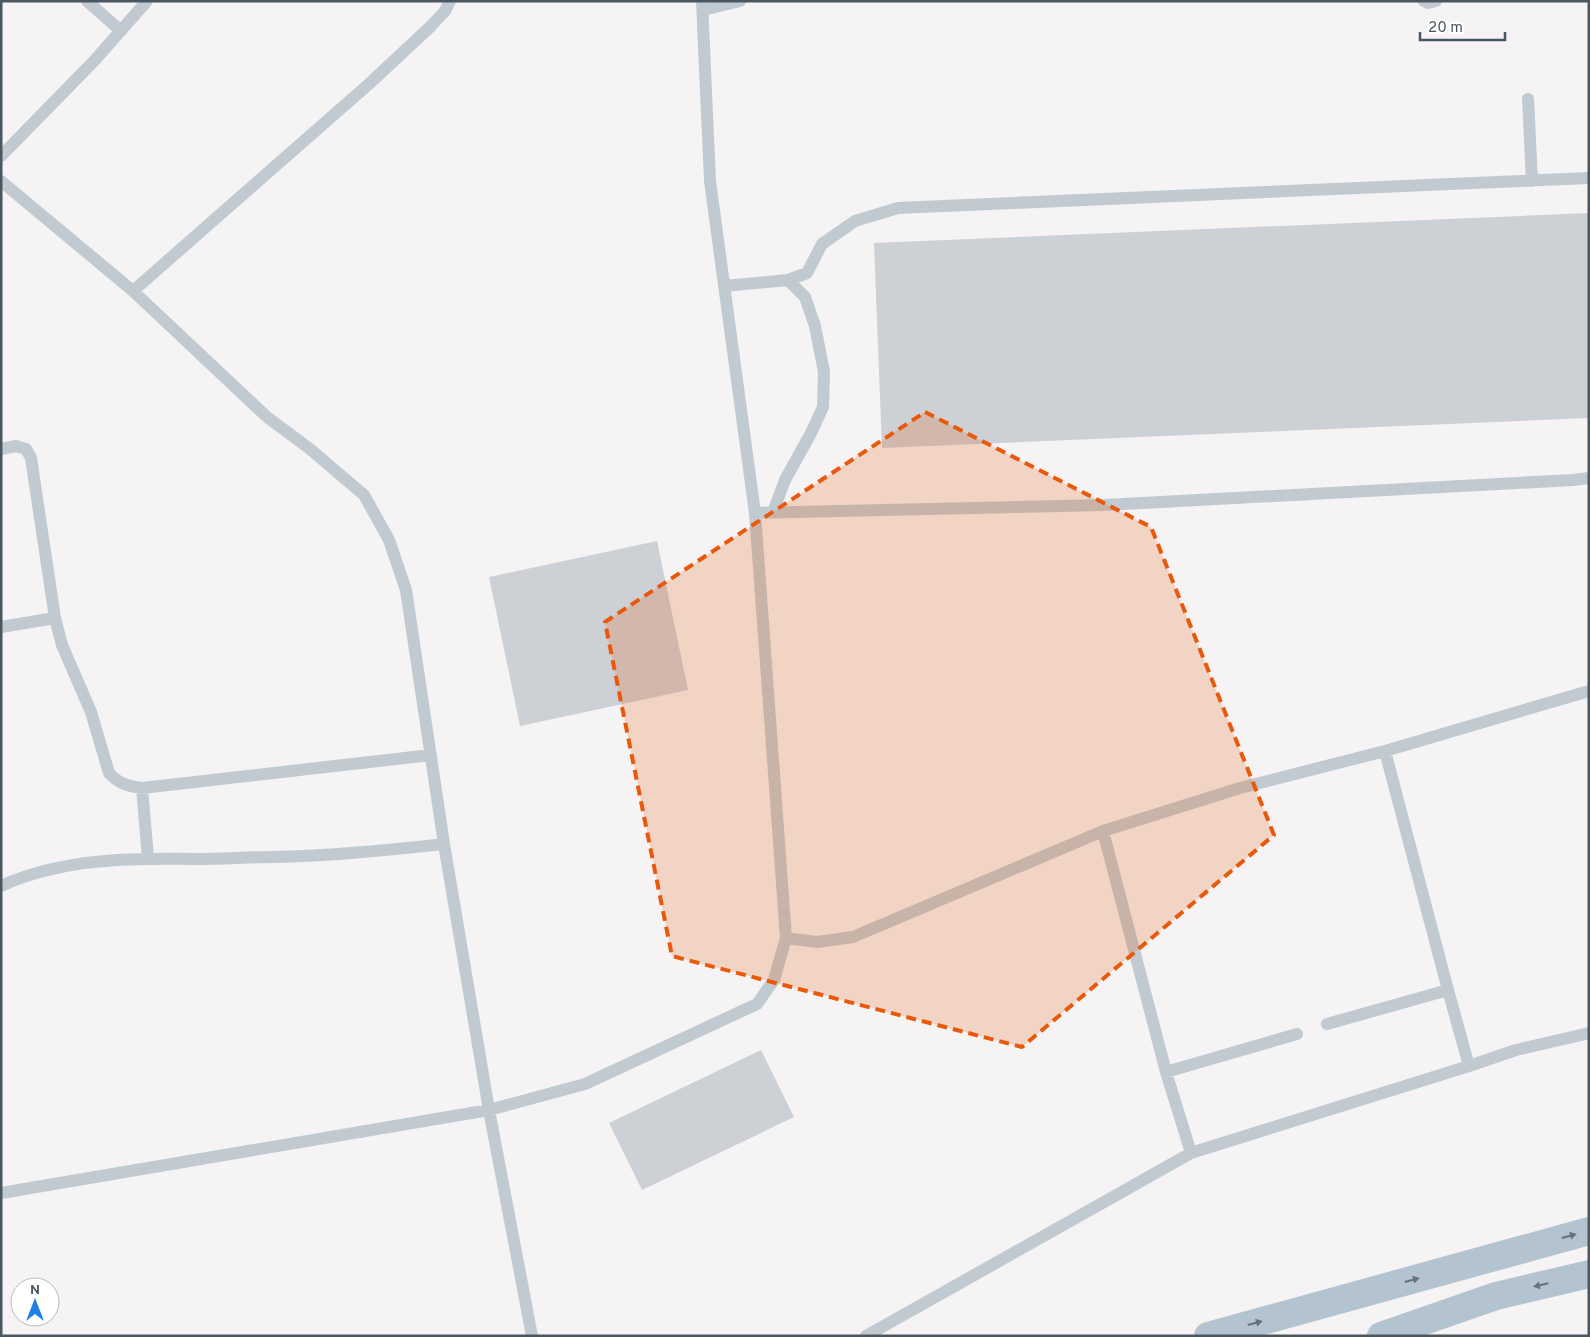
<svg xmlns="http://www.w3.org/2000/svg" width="1590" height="1337" font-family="Overpass,sans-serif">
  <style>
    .building { fill: #cdd0d5 }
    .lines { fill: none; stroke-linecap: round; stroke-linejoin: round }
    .service { stroke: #c1cad1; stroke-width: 12 }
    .primary { stroke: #b3c3d0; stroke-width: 28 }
    .oneway { fill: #64727c }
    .marked { fill: #e8590c; fill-opacity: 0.2; stroke: #e8590c; stroke-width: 4; stroke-dasharray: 10 6; stroke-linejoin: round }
  </style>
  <rect width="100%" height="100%" fill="#f5f3f3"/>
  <path class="building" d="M1589,213V418L882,448L874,243Z
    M657,541L688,690L520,726L489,577Z
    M761,1050L794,1117L642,1190L609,1123Z"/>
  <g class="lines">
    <path class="service" d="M87,1L121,31
      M1424,1L1428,3L1436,1
      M703,10L740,1
      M1528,99L1532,181
      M1,156L94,61L147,1
      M1,181L133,291L267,417L310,449L364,495L389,540L406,590L444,844L489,1110L532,1336
      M724,286L788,280L807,273L822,244L855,221L898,208L1589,178
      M133,291L370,83L430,27L445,11L450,1
      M1,449L16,446L26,449L31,458L55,618L62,645L91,712L109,773C119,784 128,786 142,788L431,755
      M773,512L785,480L811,433L823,407L824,372L815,326L805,297L788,280
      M755,513L1105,505L1573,480L1589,478
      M1,627L55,618
      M1385,751L1448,990L1469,1066
      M142,788L148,858
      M1103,831L1166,1072L1191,1153
      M1,886C62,858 133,858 198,859C224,859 249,857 274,857C331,856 387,850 444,844
      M786,938L817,942L853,937L1103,831L1240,788L1385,751L1589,691
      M1327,1024L1448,990
      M1166,1072L1297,1034
      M1,1193L489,1110L585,1084L757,1004L774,980L786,938L755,513L710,181L702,1
      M866,1336L1191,1153L1469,1066L1516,1050L1589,1033"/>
    <path class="primary" d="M1208,1336L1589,1231
      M1381,1336L1496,1296L1589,1274"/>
  </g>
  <defs><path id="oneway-solid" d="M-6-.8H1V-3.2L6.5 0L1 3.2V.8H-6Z" transform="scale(1.25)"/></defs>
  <g class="oneway">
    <use href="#oneway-solid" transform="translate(1569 1236) rotate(-15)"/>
    <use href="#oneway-solid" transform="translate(1412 1280) rotate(-15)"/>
    <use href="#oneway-solid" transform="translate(1541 1285) rotate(167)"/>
    <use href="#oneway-solid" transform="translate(1255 1323) rotate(-15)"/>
  </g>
  <path class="marked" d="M925,412L1151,527L1274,835L1022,1047L672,956L605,622Z"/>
  <rect width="1590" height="1337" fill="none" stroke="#4a5760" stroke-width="5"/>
  <g transform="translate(35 1302)"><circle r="24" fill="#ffffff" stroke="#b7bcbf"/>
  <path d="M0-4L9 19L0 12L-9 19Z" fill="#1d80e5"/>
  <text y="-8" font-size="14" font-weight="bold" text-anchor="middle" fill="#4a5760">N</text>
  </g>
  <path d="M1420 32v8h85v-8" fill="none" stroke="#4a5760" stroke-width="2.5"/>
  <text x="1428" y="32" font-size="15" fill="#4a5760" stroke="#ffffff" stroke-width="4" paint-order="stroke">20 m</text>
</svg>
